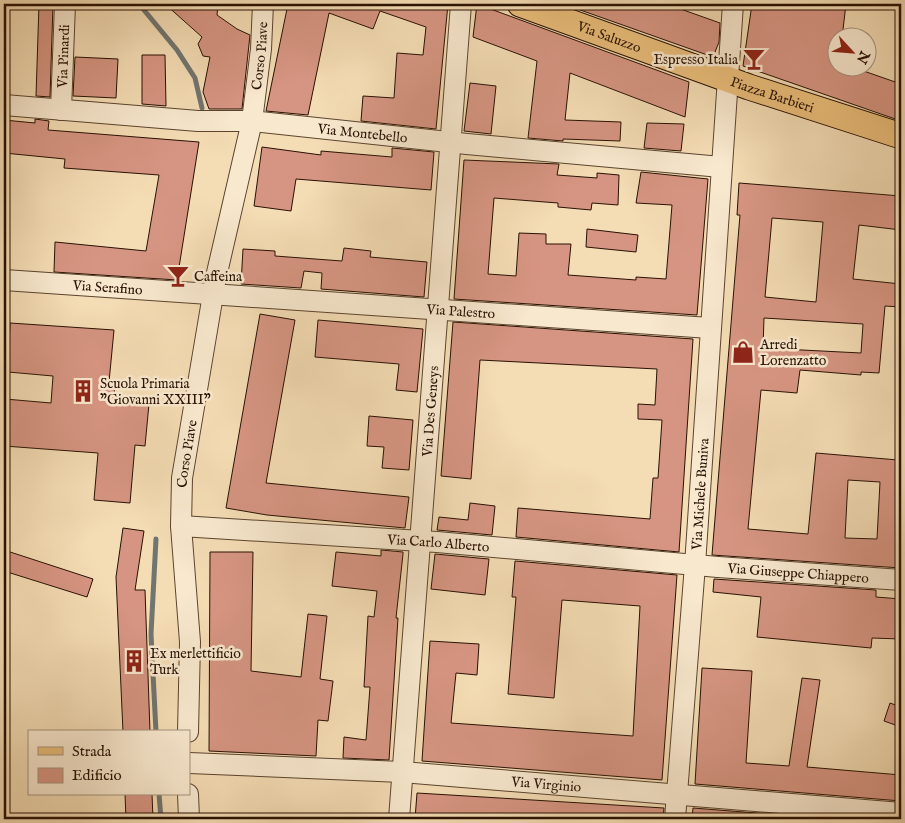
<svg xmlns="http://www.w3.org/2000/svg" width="905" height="823" font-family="'IM FELL English',serif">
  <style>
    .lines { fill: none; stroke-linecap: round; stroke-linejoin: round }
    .stream { stroke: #717570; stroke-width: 5 }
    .building { fill: #d69582; stroke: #281103; fill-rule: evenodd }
    .minor-casing { stroke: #5b442f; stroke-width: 22 }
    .major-casing { stroke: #281103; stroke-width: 27 }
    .minor { stroke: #f8e8ce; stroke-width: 20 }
    .major { stroke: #eabe7a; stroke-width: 25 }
    .labels { text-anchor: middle; stroke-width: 5; stroke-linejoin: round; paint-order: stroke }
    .street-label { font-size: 14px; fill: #281103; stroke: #f8e8ce }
    .poi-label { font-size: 14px; fill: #281103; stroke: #f8e8ce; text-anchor: start }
  </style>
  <rect width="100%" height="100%" fill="#f4dcb4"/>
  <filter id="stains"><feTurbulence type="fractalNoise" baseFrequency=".004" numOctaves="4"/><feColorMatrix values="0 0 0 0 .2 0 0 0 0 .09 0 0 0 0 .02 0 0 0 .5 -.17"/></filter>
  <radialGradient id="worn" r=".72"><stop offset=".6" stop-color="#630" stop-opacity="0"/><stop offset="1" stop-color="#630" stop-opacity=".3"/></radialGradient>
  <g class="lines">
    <path class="stream" d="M139,4L177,50L195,78L202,108
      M156,732L151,634L156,539
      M159,794L161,819"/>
  </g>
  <path class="building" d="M39,4H53L50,97L36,96Z
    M165,4H218L217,15L237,29L250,35L242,109H209L203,92L210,57L203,56L198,44L202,37Z
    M288,4H448L436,129L361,121L363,96L394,98L397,53L423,55L426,27L380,11L373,29L329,13L308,115L266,111Z
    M477,4L689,82L685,117L570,73L565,120L621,122L620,141L563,139V141L528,138L537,61L473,37Z
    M569,4H676L675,7L720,23L719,42L713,57L569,6Z
    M752,4H846L842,38H838V68H855L901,84V121L743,66Z
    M142,55H165L166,106L142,104Z
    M75,57L118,59L116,98L73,96Z
    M470,83L496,86L491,134L464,131Z
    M35,119L49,121L48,130L199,142L177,280L54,272L55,242L146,251L159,175L64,168L65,159L4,153V120L35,123Z
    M647,123L684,124L681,151L644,148Z
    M262,147L321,155V151L392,157V148L434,152L431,190L296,179L291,211L254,206Z
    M464,160L559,164L557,175L597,178V173L619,175L618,205L592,203L591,210L558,207V203L494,198L488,274L516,276L519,233L546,234V244H571L568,275L636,280V277L666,279L672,205L636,203L641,172L708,179L697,315L454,299Z
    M739,183L901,196V230L859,225L853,279L901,284V307L885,306L879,373L861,372V375L800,370L797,393L761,390L748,529L808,534L816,453L898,460L896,480L901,481V568L712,555L740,215H737ZM772,218L823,222L816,302L765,297ZM764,318L863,324L861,353L763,348ZM848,480L880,482L877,539L845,538Z
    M587,229L638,235L636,252L586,247Z
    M344,248L371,251L370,257L427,262L424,297L321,289L322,273L304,271L301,288L241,284L243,249L275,251V256L342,261Z
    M260,314L295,320L266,483L409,497L405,528L267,515L226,508Z
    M318,320L423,329L417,392L396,390L399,364L315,357Z
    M453,322L693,339L679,552L516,537L518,508L650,519L653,478H658L662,420L638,419V404L655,405L657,369L480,360L471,479L441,476Z
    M10,323L114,330L109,382H115L114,401L149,404L145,446L135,445L130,503L94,500L98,453L4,446L5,399L51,403L53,376L8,372Z
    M369,416L413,420L409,470L382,468L384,447L367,446Z
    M470,503L495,506L492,535L437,530L439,517L468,520Z
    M123,528L144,531L135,590H145L150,732H123L116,577Z
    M4,550L93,579L87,597L4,571Z
    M381,550L403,552V554L396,618H398L389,760L343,758L344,737L366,740L370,687H364L368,616L374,617L377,591L332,586L336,552L381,556Z
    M210,552H253L251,671L301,677L308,614L327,616L320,679L333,681L328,721L318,720L316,756L209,751Z
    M435,554L489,559L485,595L431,589Z
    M515,561L677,575L662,780L422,761L430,641L479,644L477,675L456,673L451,723L633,736L640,606L562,600L554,698L508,694L516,597H512Z
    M714,579L876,590V597L901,599V639L872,638L871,648L757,637L761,597L713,592Z
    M702,668L752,671L746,763L789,766L802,678L820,680L807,767L901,775V801L695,784Z
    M890,703L901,707V727L884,721Z
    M417,793L664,808L663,819H415Z
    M125,794H152L153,819H126Z
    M693,808L832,819H692Z"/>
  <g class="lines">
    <defs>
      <g id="minor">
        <path id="s1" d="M4,105L198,121H252L467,144L721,167"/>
        <path id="s2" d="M61,110L65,4"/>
        <path id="s3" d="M4,280L710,328"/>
        <path id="s4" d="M181,526L437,542L718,567L901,580"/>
        <path id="s5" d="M188,732L190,642L181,526L182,478L216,277L252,121L261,49L263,4"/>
        <path id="s6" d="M189,763L402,772L901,813"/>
        <path d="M188,794L189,819"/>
        <path id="s7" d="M399,819L461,4"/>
        <path id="s8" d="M675,819L695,565L733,4"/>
      </g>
      <g id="major">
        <path id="s9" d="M520,4L749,87L901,136"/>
      </g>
    </defs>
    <use href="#minor" class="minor-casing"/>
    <use href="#major" class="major-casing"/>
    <use href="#minor" class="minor"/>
    <use href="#major" class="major"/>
  </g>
  <defs>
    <symbol id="bar-bare" viewBox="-9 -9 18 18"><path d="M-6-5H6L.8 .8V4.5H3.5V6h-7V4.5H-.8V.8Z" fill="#8f2418" stroke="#f8e8ce" stroke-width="2.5" paint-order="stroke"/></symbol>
    <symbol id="shop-bare" viewBox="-9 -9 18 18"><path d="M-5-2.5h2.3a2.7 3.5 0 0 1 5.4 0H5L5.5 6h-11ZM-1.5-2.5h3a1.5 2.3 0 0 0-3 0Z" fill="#8f2418" stroke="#f8e8ce" stroke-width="2.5" paint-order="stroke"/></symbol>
    <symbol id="building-bare" viewBox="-9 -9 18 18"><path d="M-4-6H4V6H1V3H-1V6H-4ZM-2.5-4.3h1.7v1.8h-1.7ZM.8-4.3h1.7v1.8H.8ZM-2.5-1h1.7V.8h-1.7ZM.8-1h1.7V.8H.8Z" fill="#8f2418" stroke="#f8e8ce" stroke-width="2.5" paint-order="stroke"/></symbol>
  </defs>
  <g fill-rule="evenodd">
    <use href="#bar-bare" x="738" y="43" width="32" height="32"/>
    <use href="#bar-bare" x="162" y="260" width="32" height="32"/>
    <use href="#shop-bare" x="727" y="336" width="32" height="32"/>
    <use href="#building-bare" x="67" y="375" width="32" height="32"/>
    <use href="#building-bare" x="118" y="645" width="32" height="32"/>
  </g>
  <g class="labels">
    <g class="street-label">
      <text dy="5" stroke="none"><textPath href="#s9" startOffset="95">Via Saluzzo</textPath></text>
      <text dy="5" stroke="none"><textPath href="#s5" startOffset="684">Corso Piave</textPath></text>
      <text dy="5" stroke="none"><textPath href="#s2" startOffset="54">Via Pinardi</textPath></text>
      <text dy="5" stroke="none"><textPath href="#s9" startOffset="268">Piazza Barbieri</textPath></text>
      <text dy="5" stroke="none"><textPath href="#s1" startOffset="360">Via Montebello</textPath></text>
      <text dy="5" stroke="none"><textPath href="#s3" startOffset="104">Via Serafino</textPath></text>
      <text dy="5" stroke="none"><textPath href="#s3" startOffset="458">Via Palestro</textPath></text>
      <text dy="5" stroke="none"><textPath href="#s7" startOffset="409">Via Des Geneys</textPath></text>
      <text dy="5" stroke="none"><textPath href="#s5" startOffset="279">Corso Piave</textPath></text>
      <text dy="5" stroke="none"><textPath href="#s8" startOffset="326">Via Michele Buniva</textPath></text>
      <text dy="5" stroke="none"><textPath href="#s4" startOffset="258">Via Carlo Alberto</textPath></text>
      <text dy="5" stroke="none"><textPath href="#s4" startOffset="619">Via Giuseppe Chiappero</textPath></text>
      <text dy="5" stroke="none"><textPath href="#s6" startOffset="358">Via Virginio</textPath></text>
    </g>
    <g class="poi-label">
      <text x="738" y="64" text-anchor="end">Espresso Italia</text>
      <text x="194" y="281">Caffeina</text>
      <text x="760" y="349">Arredi<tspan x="760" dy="16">Lorenzatto</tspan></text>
      <text x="100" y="388">Scuola Primaria<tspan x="100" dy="16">"Giovanni XXIII"</tspan></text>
      <text x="150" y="658">Ex merlettificio<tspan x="150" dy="16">Turk</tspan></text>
    </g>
  </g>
  <rect width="905" height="823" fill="none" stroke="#f4dcb4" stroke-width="20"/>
  <rect x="5" y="5" width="895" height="813" fill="none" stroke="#281103" stroke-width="2.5"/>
  <rect x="10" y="10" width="885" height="803" fill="none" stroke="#281103"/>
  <rect x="28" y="730" width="162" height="65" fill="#f8e8ce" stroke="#a5927d"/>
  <rect x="38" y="747" width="25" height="8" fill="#eabe7a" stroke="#a5927d"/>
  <text x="72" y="756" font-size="15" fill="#281103">Strada</text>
  <rect x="38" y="768" width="25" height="15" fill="#d69582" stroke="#a5927d"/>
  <text x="72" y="780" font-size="15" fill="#281103">Edificio</text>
  <g transform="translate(852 52) rotate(116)"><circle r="24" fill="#f8e8ce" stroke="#a5927d"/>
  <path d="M0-4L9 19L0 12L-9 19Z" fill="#8f2418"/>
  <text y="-8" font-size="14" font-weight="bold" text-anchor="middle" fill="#281103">N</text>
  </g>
  <rect width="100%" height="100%" filter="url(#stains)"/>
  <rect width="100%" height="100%" fill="url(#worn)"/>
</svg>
